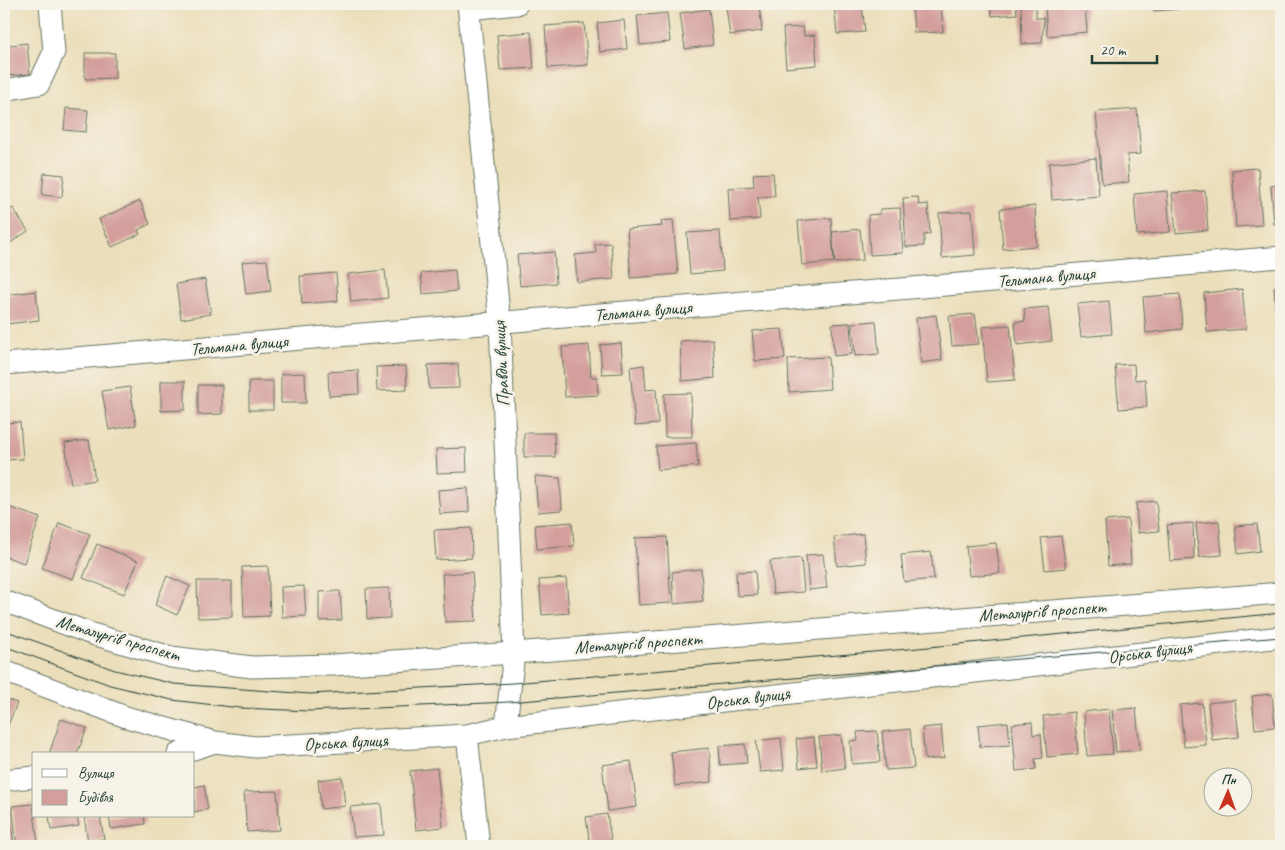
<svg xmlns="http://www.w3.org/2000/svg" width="1285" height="850" font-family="Caveat,sans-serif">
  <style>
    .building { fill: #d39e9b }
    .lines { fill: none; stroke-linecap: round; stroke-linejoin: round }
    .street-casing { stroke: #667563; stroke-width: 23 }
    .street { stroke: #fff; stroke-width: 21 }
    .tram { stroke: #1f3d34; stroke-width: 1 }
    .labels { text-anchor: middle; stroke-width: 5; stroke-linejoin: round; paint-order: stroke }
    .street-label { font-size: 18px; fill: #1f3d34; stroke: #f7f3e8 }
  </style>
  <rect width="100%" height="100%" fill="#f7f3e8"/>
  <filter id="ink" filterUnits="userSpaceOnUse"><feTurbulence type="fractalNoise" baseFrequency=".02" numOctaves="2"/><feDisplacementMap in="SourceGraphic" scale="10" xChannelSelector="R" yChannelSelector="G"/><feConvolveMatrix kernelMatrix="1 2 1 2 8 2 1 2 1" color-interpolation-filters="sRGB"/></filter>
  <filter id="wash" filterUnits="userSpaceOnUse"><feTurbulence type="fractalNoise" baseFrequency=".0096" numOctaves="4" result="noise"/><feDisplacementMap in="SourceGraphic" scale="20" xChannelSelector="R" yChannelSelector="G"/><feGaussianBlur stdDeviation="1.12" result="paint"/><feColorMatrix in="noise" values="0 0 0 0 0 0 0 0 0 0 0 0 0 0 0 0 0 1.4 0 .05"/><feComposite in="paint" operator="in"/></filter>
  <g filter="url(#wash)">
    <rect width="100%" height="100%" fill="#ebdeba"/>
    <g id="blocks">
      <path class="building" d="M759,4L762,31L730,35L726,8Z
        M834,4H862L865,32L837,34Z
        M912,4H941L943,32L914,33Z
        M990,4H1016L1017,14L992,16Z
        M1021,4H1036V18H1044L1042,43L1022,44Z
        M1062,4H1085L1087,32L1047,36L1045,5Z
        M1153,4H1178L1179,9L1154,11Z
        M709,9L713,45L685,49L680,13Z
        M667,13L670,42L640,45L637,16Z
        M624,20L627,49L600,52L597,23Z
        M584,23L588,65L548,68L545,26Z
        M803,27L804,36L815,35L817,65L786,68L783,28Z
        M531,32L534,68L500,70L497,35Z
        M27,43L30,74L4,76V46Z
        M85,53H115V78L85,79Z
        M66,108L88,110L86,132L64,130Z
        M1137,109L1141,154L1127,155L1129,182L1102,184L1096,112Z
        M1096,158L1099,196L1052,200L1049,163Z
        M1258,168L1262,225L1236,227L1232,170Z
        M44,173L64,175L62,197L42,195Z
        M773,173L775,196L758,197L760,219L730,221L728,188L754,186L753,174Z
        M1281,185V223L1274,224L1271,186Z
        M1167,191L1170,232L1137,235L1134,194Z
        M1205,191L1208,230L1176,233L1172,193Z
        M918,197L919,205L928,204L930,234L924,235V246L906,247L903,198Z
        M140,201L150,224L138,230L140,234L112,247L99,219Z
        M1035,206L1037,246L1003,249L1000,209Z
        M13,208L28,231L4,247V214Z
        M900,208L903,253L870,255L868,215L880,214V209Z
        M972,211L975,255L942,258L939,213Z
        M831,218L834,262L802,265L798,221Z
        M673,220L678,274L631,278L627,229L662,226L661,221Z
        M860,229L863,260L835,263L832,232Z
        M720,231L723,271L690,274L687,233Z
        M611,243L614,279L577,282L575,255L596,253L595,244Z
        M554,252L556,283L520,286L517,255Z
        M267,260L271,291L246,294L242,262Z
        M385,270L388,298L351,302L348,274Z
        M455,270L457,291L423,294L421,273Z
        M336,273L338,301L302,304L300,276Z
        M205,279L211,314L181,319L176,284Z
        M1274,287H1281V314L1276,315Z
        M1242,289L1246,329L1207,332L1204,293Z
        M36,291L39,320L7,324L4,295Z
        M1180,294L1182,329L1146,333L1143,297Z
        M1109,301L1112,334L1081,337L1077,304Z
        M1048,307L1052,341L1017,345L1015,322L1025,321L1024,309Z
        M975,314L979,344L952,346L949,316Z
        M936,315L942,360L921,363L916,318Z
        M876,321L879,354L855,356L852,323Z
        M850,323L852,354L834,356L832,324Z
        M1010,325L1015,380L987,382L982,327Z
        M782,329L785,359L755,361L752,331Z
        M713,339L715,378L682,381L680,341Z
        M621,343L623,373L602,374L600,345Z
        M589,345L591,377H597L598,395L565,397L562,347Z
        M828,357L830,389L789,392L788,359Z
        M458,364L459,388L429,389L428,365Z
        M1134,364L1135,380L1145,379L1147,407L1119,409L1115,365Z
        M644,365L646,390L656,389L658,424L635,426L630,367Z
        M406,366L407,390L377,391L376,367Z
        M358,370L359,394L329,396L328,372Z
        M305,373L306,403H281V374Z
        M161,381H185V410L161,411Z
        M249,381H273V410H249Z
        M198,385H222V414L198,415Z
        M130,387L136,425L109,430L102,391Z
        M691,393L692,437H665L664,394Z
        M20,422L23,459L4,460V423Z
        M524,433H554L555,457H524Z
        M89,440L95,480L71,484L65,443Z
        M696,443L698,466L658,470L656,446Z
        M466,448L467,472L437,473L436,449Z
        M535,476L560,478L562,510L538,512Z
        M468,488L469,512L440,514L438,490Z
        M1156,501L1159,531L1138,533L1136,503Z
        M9,507L40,518L24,563L4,556V523Z
        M1128,519L1131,564L1108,566L1105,521Z
        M1219,521L1222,555L1199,557L1196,523Z
        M572,522L574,546L537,549L535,525Z
        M59,523L90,534L73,579L42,568Z
        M1193,523L1194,559L1170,561L1167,525Z
        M1257,524L1260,551L1238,554L1235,526Z
        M471,528L472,558L436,560L434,530Z
        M863,534L866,563L837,566L834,537Z
        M1061,536L1066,568L1045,570L1041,538Z
        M667,537L671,603L639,605L635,538Z
        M996,543L1000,573L969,576L966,546Z
        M97,544L138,561L124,594L83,578Z
        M931,552L934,579L904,582L901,555Z
        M823,554L827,588L809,590L806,555Z
        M801,558L804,592L773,594L770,561Z
        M268,566L270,616L244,617L242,567Z
        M701,569L703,601L674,604L672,572Z
        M755,571L757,595L737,596L736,572Z
        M472,572L476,621L445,622L442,574Z
        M167,576L190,586L177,615L155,605Z
        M566,578L569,613L542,615L539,580Z
        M197,581H232V617L198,618Z
        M304,586L306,616L282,617L281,587Z
        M389,588L390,618L367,619L366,589Z
        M340,591L342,620L319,621V592Z
        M1272,694L1275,727L1255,729L1252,696Z
        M1281,694V726H1280L1277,695Z
        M4,698L17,703L4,735Z
        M1235,700L1239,737L1212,740L1208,703Z
        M1202,703L1206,745L1184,747L1180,705Z
        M1136,708L1140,750L1116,752L1112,710Z
        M1109,709L1113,754L1087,756L1084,712Z
        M1074,712L1078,754L1047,757L1043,716Z
        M61,719L87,728L77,754H49Z
        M1008,722L1010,745L980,747L978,725Z
        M1032,722L1033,735L1041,734L1043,758L1035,759L1036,769L1016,771L1012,724Z
        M941,726L944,758L925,760L922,728Z
        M910,729L914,768L886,770L882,732Z
        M877,731L880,762L852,764L850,741L858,740L857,732Z
        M841,735L845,768L822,771L819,737Z
        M814,737L817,766L799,768L796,739Z
        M781,738L784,770L760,772L756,741Z
        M745,744L747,763L720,765L719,746Z
        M709,748L712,782L675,786L671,752Z
        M631,761L637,807L608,811L602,765Z
        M437,768L443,827L416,830L410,771Z
        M342,777L345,806L321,809L318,780Z
        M204,785L208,809L194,812V787Z
        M277,791L280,830L247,832L244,792Z
        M33,804L38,844L17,846L12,806Z
        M381,804L384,835L354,837L350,807Z
        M9,807L14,843L4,844V808Z
        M607,814L612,846H590L586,817Z
        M49,816H77L79,826L51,830Z
        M84,816H100L104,839L88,842Z
        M109,816H144L145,824L111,829Z"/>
    </g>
  </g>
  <g filter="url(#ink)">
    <use href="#blocks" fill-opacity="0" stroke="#667563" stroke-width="1"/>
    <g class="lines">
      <defs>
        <path id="street" d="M468,4L500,323L514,653L506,726
          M469,9L517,4
          M4,90L39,84L54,52L50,4
          M4,364L1281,257
          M4,601L89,633L171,657L252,667L333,665L514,653L1281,593
          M4,671L126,717L215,742L255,747L467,735L506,726L1281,637
          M467,735L479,846
          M178,754L215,742
          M4,780L34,777"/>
      </defs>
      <use href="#street" class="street-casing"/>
      <use href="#street" class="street"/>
      <path class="tram" d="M4,630L115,670L174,684L310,694L513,683L908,649L1281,613
        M4,646L110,685L172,700L240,708L310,711L509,702L1281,637"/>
    </g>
  </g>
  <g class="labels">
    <g class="street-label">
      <text transform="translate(1046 277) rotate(-5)" y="6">Тельмана вулиця</text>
      <text transform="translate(643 311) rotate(-5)" y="6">Тельмана вулиця</text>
      <text transform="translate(239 345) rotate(-5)" y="6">Тельмана вулиця</text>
      <text transform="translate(501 364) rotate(-93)" y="6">Правди вулиця</text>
      <text transform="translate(1042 611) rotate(-4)" y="6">Металургів проспект</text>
      <text transform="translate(118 638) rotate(16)" y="6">Металургів проспект</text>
      <text transform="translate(638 643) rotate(-4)" y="6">Металургів проспект</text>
      <text transform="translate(1150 652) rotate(-7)" y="6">Орська вулиця</text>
      <text transform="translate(748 698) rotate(-7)" y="6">Орська вулиця</text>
      <text transform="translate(346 742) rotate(-3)" y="6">Орська вулиця</text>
    </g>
  </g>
  <rect width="1285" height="850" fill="none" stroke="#f7f3e8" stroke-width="20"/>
  <rect x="32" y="752" width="162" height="65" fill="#f7f3e8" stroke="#a1aaa0"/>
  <rect x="42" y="769" width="25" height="8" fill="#ffffff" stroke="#a1aaa0"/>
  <text x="78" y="778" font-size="15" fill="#1f3d34">Вулиця</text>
  <rect x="42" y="790" width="25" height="15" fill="#d39e9b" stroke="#a1aaa0"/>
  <text x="78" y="802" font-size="15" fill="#1f3d34">Будівля</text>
  <g transform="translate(1228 792) rotate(2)"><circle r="24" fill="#f7f3e8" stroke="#a1aaa0"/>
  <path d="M0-4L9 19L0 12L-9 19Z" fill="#c8321e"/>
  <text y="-8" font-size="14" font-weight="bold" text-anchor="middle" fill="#1f3d34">Пн</text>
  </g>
  <path d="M1092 55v8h65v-8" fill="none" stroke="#1f3d34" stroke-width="2.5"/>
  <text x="1100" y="55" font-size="15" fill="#1f3d34" stroke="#f7f3e8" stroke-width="4" paint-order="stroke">20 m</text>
</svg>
